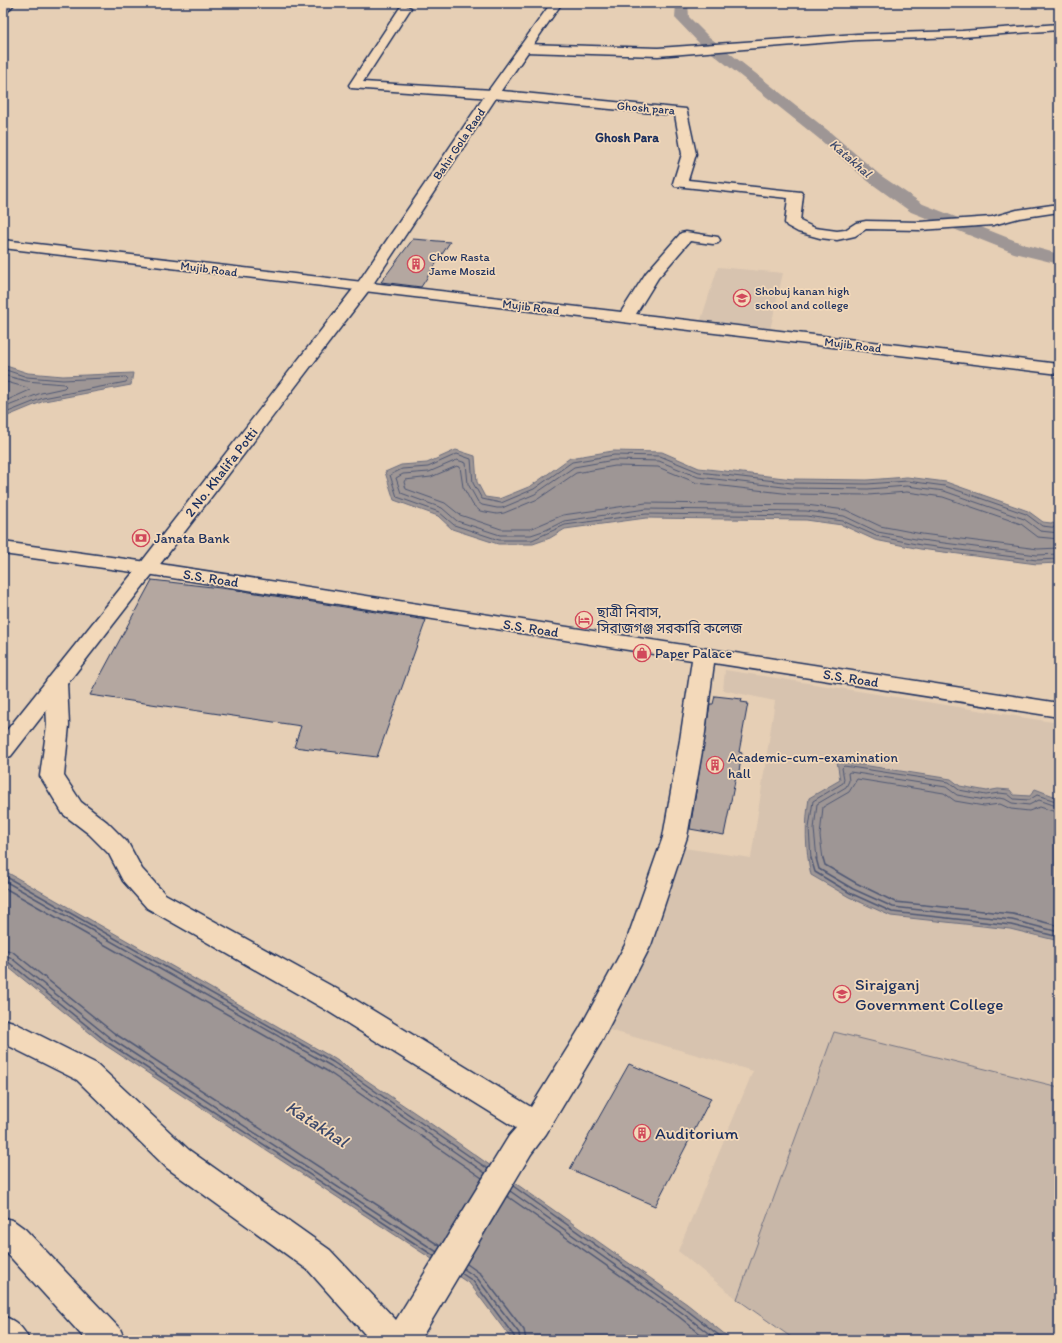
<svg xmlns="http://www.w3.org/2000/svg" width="1062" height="1343" font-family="Itim,'Noto Sans Bengali',sans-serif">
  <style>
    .built { fill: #d7c3af }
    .green { fill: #c8b7a8; stroke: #727383 }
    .water { fill: #9e9695; stroke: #6a6d7f }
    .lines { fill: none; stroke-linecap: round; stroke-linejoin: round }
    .shore-far1 { stroke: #4f5874; stroke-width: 1 }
    .shore { stroke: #4f5874; stroke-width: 1.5 }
    .canal { fill: #9e9695; fill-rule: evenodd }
    .building { fill: #b4a7a0; stroke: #1b2f5e }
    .street-casing { stroke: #1b2f5e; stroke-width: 3 }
    .secondary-casing { stroke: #1b2f5e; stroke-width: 3 }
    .street { fill: #f3d9ba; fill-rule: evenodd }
    .secondary { fill: #f3d9ba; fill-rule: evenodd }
    .labels { text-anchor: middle; stroke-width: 3.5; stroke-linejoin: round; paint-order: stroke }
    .far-street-label { font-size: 12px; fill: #1b2f5e; stroke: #f3d9ba }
    .far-poi-label { font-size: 12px; fill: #1b2f5e; stroke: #f3d9ba; text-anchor: start }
    .far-neighbourhood-label { font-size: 13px; font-weight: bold; fill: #1b2f5e; stroke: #f3d9ba }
    .far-water-label { font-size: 13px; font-style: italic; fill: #3c496c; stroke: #f3d9ba }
    .street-label { font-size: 14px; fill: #1b2f5e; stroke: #f3d9ba }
    .poi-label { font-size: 14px; fill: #1b2f5e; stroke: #f3d9ba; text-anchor: start }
    .near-poi-label { font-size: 17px; fill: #1b2f5e; stroke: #f3d9ba; text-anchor: start }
    .near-water-label { font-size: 18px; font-style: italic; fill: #3c496c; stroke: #f3d9ba }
  </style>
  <rect width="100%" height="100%" fill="#e6cfb5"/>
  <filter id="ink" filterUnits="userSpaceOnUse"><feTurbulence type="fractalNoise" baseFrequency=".025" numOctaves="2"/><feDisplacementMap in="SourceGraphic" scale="8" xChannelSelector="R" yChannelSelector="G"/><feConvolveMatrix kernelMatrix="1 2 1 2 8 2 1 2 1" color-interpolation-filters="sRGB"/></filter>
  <g filter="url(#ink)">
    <path class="built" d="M718,267L783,273L770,330L700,323Z
      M725,670L1059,723V1340L737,1299L678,1251L753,1071L606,1029L644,959L684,848L751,858L775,701L723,690Z"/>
    <path class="green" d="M834,1032L1059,1087V1340H795L737,1299Z"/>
    <path class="water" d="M3,365L28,373L63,376L133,373L131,385L44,401L3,418Z
      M456,450L475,456L477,482L485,497L499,499L531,486L570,458L613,451L662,452L699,468L793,479L867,480L907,477L946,482L1028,511L1043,522L1059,524V563L1037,564L920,549L875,540L842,525L806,520L646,518L565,529L550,538L533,544H498L452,529L438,516L394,500L385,472L401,465L427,463Z
      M837,761L951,779L960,786L987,791L998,789L1010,790L1014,795L1030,796L1035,789L1059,798V941L1010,929L891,916L849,897L811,875C805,848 805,825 809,798L840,780Z
      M3,870L335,1059L427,1121L687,1304L732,1340H512L470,1284L105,1045L3,963Z"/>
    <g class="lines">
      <path class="shore-far1" d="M3,369L27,377L63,380L126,377L128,379L126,382L43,398L3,414
        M3,375L26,381L64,384L66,386L64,388L41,393L3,408
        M3,381L28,388L30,390L3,402
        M1059,528L1042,526L1026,514L945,486L907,481L867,484L792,483L699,472L660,456L614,455L572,462L534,489L501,503L482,499L473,483L471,459L457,454L428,467L402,469L390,475L397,497L439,512L454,525L499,540H532L565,525L646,514L806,516L843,521L876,536L921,545L1037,560L1059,559
        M1059,533L1040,531L1024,519L944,491L907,486L868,489L792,488L698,477L659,461L614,460L574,467L535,494L502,508H497L482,505L478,502L468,484L466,463L457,460L429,472L403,474L396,478L401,493L442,508L457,521L500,535H531L546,530L564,521L646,509L806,511L844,516L878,532L921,540L1037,555L1059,554
        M1059,539L1038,537L1021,524L943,497L907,492L868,495L791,494L697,483L658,467L615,466L576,473L538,499L504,513L497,514L480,511L473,505L463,487L460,467L457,466L431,477L405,480L404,482L406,489L445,503L460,515L501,529H530L563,515L646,503L806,505L846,510L880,526L922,534L1038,549L1059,548
        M811,859L809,828L813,801L843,783L844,779L842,768L844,766L949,782L959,790L986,795L999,793L1008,794L1014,799L1029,800L1037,795L1059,802
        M817,859L814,829L817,804L846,787L849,781L848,773L850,772L946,787L957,795L985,800L999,798L1005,799L1012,803L1029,805L1039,800L1059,807
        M823,859L820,836L823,807L849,792L857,779L944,793L955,801L984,806L1000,804L1011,809L1029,811L1040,807L1059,813"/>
      <path class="shore" d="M811,858L815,872L850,893L892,912L1011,925L1059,937
        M816,858L819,869L853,889L893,907L1012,920L1059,932
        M823,858L825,865L856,883L895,902L1013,914L1059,926
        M3,875L333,1062L488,1169
        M3,880L331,1066L485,1173
        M3,887L327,1071L482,1178
        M3,949L13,952L114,1033L440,1246
        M3,955L10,957L110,1038L437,1252
        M3,960L7,961L107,1042L434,1256
        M513,1186L684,1308L725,1340
        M510,1191L681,1312L717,1340
        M507,1196L678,1316L708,1340
        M467,1264L481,1274L524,1330L526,1340
        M464,1269L477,1278L519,1333L520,1340
        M461,1273L473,1281L514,1336L515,1340"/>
      <path class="canal" d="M676,3H688L689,17L708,36L830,132L880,175L923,204L1026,245L1059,254V264L1014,253L911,212L868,181L818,138L698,42L675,18Z"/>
    </g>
    <path class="building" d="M413,239L450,242L421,287L381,282Z
      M152,580L237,590L426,620L377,757L294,747L301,726L90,695Z
      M715,696L742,699L741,702L748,703L739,752L742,753L738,777L736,776L724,835L690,829L710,704H713Z
      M629,1064L711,1098L655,1206L570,1169Z"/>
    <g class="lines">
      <defs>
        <path id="street" d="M4,3H15L7,12L3,13Z
          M405,5L411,8L363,82L492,90L686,109L687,112L696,154L688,180L801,192L803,195L800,221L815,228L837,231L845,230L856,223L866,221L920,222L992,217L1017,210L1059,204V212L1019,218L993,225L920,230L866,229L855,236L837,240L820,238L798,232L787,226L785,223L788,198L675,186L673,183L682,154L675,115L492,98L351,88L349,85L401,6Z
          M1059,24V30L962,37L857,40L658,56L525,52L521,50L519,48L521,46L525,44L658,48L857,34L962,31Z
          M686,232L718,237L720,240L718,243L713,244L690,241L658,278L636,314L1059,364V374L3,248V240L621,312L646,273L681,233Z
          M3,542L147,562L1059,703V717L714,663L704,740L687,837L651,945L600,1044L546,1134L531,1154L420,1340H370L308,1270L167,1168L77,1080L3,1043V1019L13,1022L97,1064L189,1150L330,1250L396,1320L509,1136L516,1128L326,1010L147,908L123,881L109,854L89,834L63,814L40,776L47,725L45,683L48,678L56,676L64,678L67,683L69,725L64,776L81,802L107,822L128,843L142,869L165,894L346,994L531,1107L580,1028L625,945L663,837L680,740L692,660L147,574L3,554Z
          M3,1217L14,1221L25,1229L120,1329L125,1340H86L3,1249Z"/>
        <path id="secondary" d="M551,3H562L498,95L369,290L154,572L11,756L3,759V735L140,564L357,284L488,91Z
          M3,1316C16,1321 23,1327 29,1340H3Z"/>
      </defs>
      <use href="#street" class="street-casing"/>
      <use href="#secondary" class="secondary-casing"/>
      <use href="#street" class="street"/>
      <use href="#secondary" class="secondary"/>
    </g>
  </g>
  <defs>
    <symbol id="building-ring" viewBox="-11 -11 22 22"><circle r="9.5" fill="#f3d9ba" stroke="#d1495b" stroke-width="1.5"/><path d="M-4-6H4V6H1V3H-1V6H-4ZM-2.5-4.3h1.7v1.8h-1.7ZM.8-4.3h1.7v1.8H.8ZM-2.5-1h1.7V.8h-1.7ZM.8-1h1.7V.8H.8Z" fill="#d1495b"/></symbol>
    <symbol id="university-ring" viewBox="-11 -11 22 22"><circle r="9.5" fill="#f3d9ba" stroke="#d1495b" stroke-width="1.5"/><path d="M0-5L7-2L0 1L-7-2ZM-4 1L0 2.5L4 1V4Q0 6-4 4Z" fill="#d1495b"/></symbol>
    <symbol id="bank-ring" viewBox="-11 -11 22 22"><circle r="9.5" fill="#f3d9ba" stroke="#d1495b" stroke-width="1.5"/><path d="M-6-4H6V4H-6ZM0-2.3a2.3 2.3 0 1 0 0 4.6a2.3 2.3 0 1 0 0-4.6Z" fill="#d1495b"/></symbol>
    <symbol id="hotel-ring" viewBox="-11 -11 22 22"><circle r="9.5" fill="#f3d9ba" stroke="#d1495b" stroke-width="1.5"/><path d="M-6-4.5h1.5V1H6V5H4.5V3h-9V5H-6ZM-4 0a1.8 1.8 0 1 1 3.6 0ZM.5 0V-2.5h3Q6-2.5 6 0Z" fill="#d1495b"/></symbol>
    <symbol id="shop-ring" viewBox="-11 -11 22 22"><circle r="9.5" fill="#f3d9ba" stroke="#d1495b" stroke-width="1.5"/><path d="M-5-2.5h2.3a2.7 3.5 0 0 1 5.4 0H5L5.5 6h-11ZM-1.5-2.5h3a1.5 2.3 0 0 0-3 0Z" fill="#d1495b"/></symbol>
  </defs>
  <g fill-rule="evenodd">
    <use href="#building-ring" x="406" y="254" width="20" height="20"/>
    <use href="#university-ring" x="732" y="288" width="20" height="20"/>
    <use href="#bank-ring" x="131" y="528" width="20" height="20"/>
    <use href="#hotel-ring" x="574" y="610" width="20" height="20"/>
    <use href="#shop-ring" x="632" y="643" width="20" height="20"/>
    <use href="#building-ring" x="705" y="755" width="20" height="20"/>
    <use href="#university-ring" x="832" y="984" width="20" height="20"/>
    <use href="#building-ring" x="632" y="1123" width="20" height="20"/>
  </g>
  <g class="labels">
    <g class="far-street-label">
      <text transform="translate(646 108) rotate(5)" y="4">Ghosh para</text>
      <text transform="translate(459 144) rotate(-56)" y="4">Bahir Gola Raod</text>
      <text transform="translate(209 269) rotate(7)" y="4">Mujib Road</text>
      <text transform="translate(531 307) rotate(7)" y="4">Mujib Road</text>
      <text transform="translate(853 345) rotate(7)" y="4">Mujib Road</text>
    </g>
    <g class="far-poi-label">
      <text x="429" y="261">Chow Rasta<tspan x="429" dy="14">Jame Moszid</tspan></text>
      <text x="755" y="295">Shobuj kanan high<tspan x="755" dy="14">school and college</tspan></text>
    </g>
    <g class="far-neighbourhood-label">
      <text x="627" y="142">Ghosh Para</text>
    </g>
    <g class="far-water-label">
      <text transform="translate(851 158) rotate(41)" y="5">Katakhal</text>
    </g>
    <g class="street-label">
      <text transform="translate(221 472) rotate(-52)" y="5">2 No. Khalifa Potti</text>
      <text transform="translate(211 578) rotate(9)" y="5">S.S. Road</text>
      <text transform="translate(531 628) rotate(9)" y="5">S.S. Road</text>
      <text transform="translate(851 678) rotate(9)" y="5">S.S. Road</text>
    </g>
    <g class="poi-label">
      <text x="154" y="543">Janata Bank</text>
      <text x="597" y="617">ছাত্রী নিবাস,<tspan x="597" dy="16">সিরাজগঞ্জ সরকারি কলেজ</tspan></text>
      <text x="655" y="658">Paper Palace</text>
      <text x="728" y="762">Academic-cum-examination<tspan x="728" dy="16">hall</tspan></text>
    </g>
    <g class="near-poi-label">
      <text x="855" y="990">Sirajganj<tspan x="855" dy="20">Government College</tspan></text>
      <text x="655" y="1139">Auditorium</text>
    </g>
    <g class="near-water-label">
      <text transform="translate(317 1124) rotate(33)" y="6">Katakhal</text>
    </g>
  </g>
  <rect width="1062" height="1343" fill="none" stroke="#f3d9ba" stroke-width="16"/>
  <rect x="8" y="8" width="1046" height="1327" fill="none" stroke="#1b2f5e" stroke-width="1.5" filter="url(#ink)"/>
</svg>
